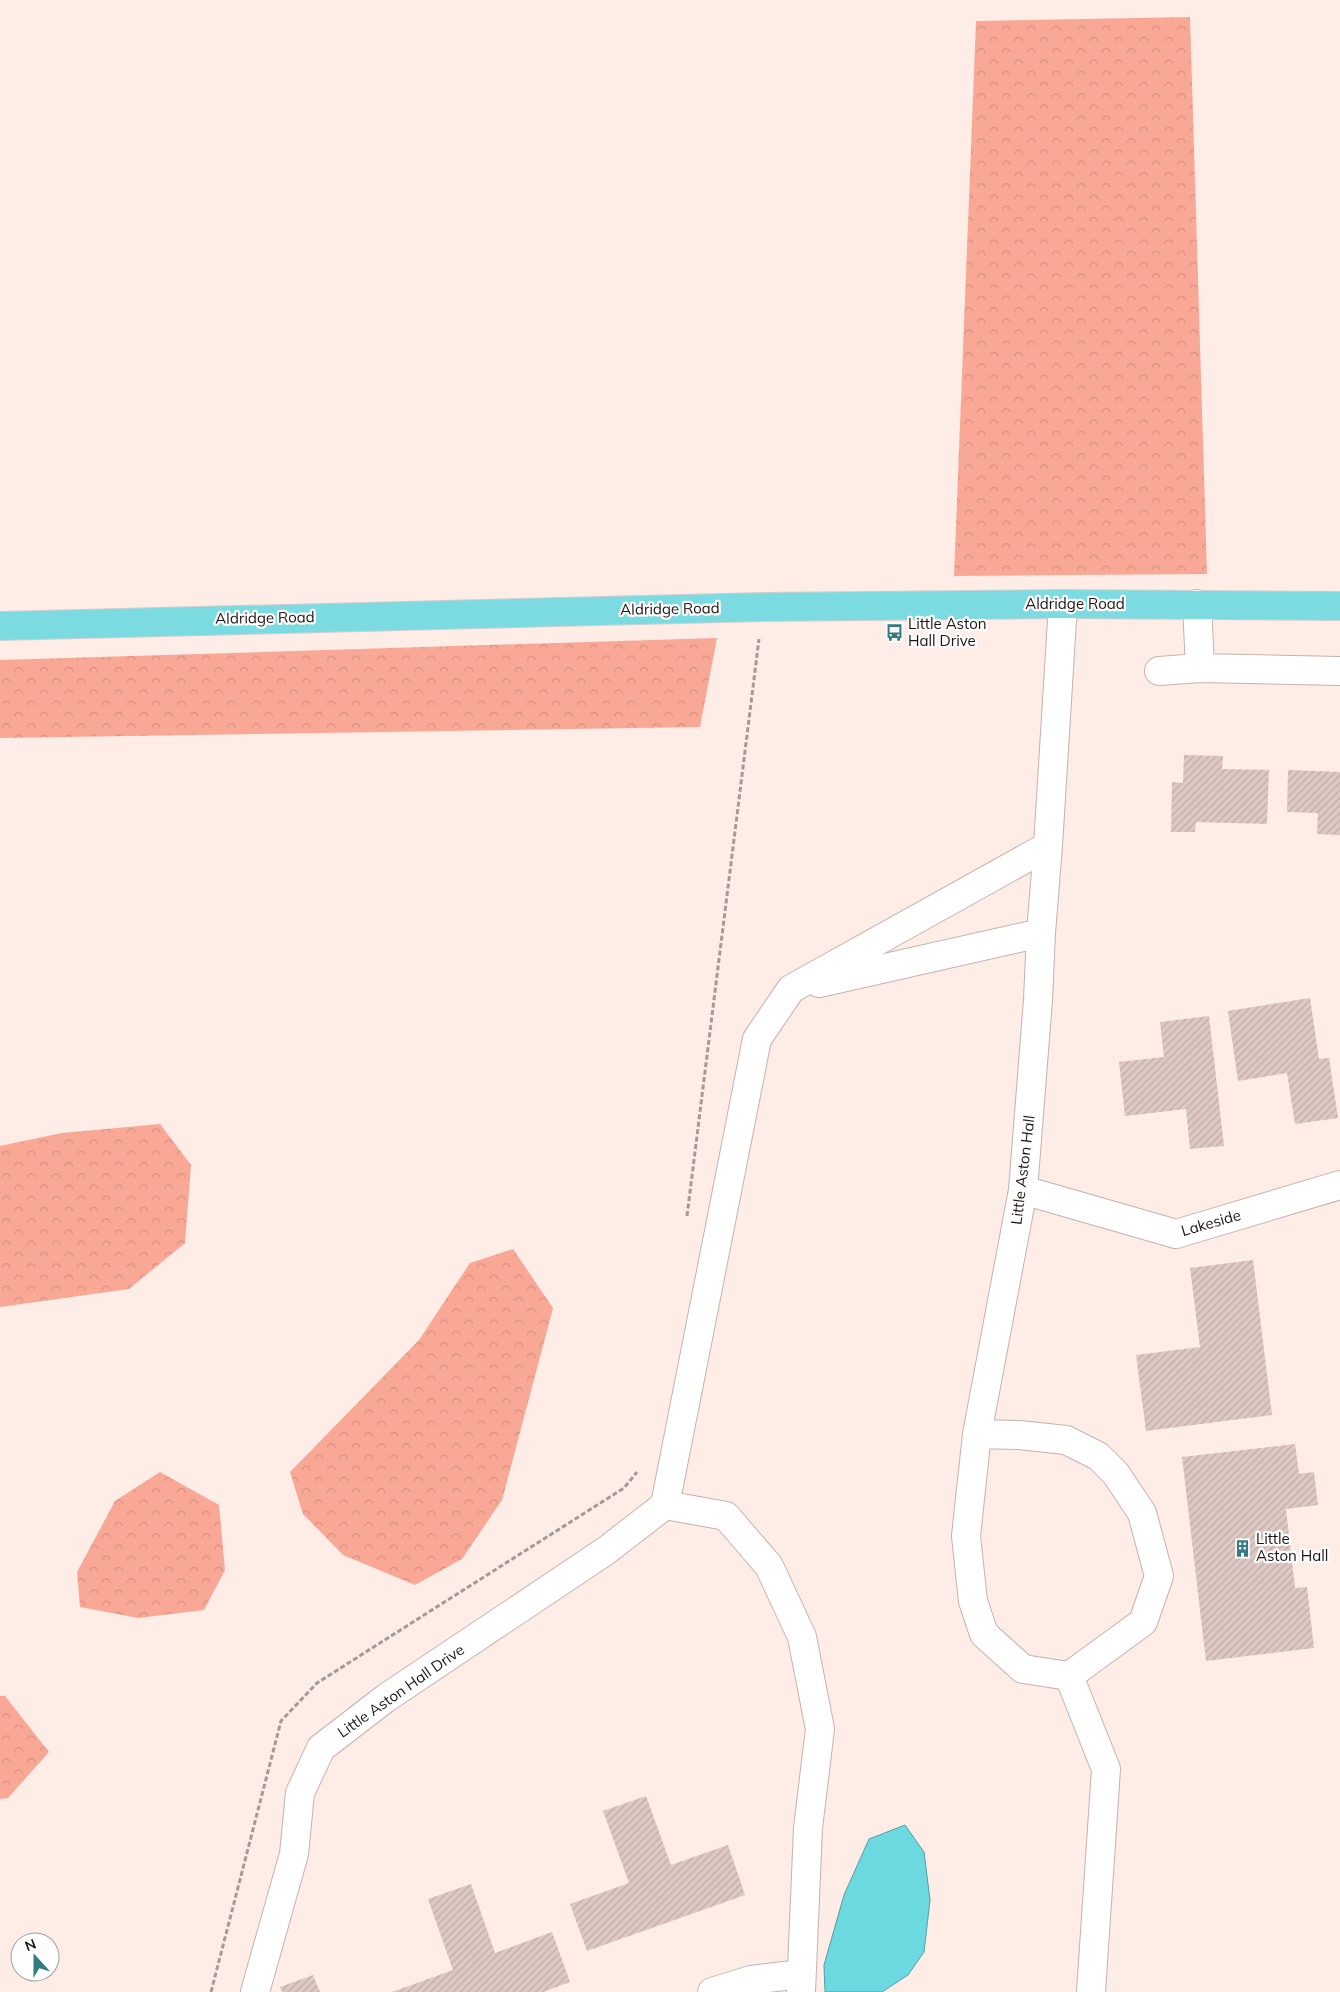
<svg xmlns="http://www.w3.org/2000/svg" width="1340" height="1992" font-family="Mulish,sans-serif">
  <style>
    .forest { fill: url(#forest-crowns) }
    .water { fill: #6cd9e1; stroke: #549ea4 }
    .building { fill: url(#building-hatch) }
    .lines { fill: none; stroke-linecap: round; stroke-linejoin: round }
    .minor-casing { stroke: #c7b1ac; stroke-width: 30 }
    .major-casing { stroke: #d2d0d0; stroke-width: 30 }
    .path { stroke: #a79995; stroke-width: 3; stroke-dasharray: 5 2.5; stroke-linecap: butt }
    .minor { stroke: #fff; stroke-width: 28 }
    .major { stroke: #7cdbe1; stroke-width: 28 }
    .labels { text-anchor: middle; stroke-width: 4.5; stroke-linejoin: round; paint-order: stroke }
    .street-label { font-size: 15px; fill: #1d1614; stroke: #fdfdfd }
    .poi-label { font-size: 15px; fill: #1d1614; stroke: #fdfdfd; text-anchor: start }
  </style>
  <defs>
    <pattern id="forest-crowns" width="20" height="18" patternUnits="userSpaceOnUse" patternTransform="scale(1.25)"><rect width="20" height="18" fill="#faa896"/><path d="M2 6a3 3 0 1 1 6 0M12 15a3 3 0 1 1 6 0" fill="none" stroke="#d69080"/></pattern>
    <pattern id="building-hatch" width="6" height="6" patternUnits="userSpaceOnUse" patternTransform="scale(1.25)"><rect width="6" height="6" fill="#dec8c3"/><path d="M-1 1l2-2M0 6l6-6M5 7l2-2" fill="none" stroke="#beaba7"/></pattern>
  </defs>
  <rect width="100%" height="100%" fill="#feece7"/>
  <path class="forest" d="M1190,17L1207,574L954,576L976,21Z
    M717,638L700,727L0,738V660Z
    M160,1124L191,1165L185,1243L129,1289L0,1307V1146L62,1133Z
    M513,1249L553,1308L502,1500L462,1559L415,1585L343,1555L303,1514L290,1472L419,1340L470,1263Z
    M160,1472L219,1505L225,1570L204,1610L138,1618L80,1607L77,1572L115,1501Z
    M0,1696H5L49,1752L8,1798L0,1799Z"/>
  <path class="water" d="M905,1825L924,1852L930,1900L924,1952L908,1975L882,1992H825L824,1965L844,1895L869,1839Z"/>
  <path class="building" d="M1184,755L1223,756L1222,769L1269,770L1267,824L1196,822L1195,832H1171L1172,782L1183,783Z
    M1288,770L1340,772V835L1317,834L1318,813L1287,812Z
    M1310,998L1319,1059L1329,1058L1338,1118L1295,1124L1287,1073L1238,1081L1228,1011Z
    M1209,1016L1224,1146L1190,1149L1186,1109L1125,1116L1119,1062L1164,1057L1160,1022Z
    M1253,1260L1272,1415L1146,1431L1136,1355L1200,1347L1190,1268Z
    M1295,1444L1299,1474L1314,1472L1318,1505L1286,1509L1295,1588L1307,1587L1314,1648L1206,1661L1182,1457Z
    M646,1796L671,1865L728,1845L745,1895L587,1951L570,1904L629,1883L603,1811Z
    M471,1884L495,1953L552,1932L570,1982L543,1992H392L453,1970L428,1899Z
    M313,1975L320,1992H282L280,1987Z"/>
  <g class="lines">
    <defs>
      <path id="minor" d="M1197,604L1200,668
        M1159,671L1200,668L1340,671
        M1041,933L1038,1000L1023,1190L977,1434L1019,1435L1066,1440L1098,1456L1116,1474L1142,1513L1159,1576L1143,1622L1069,1676L1106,1769L1091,1992
        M819,983L1041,933L1048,846
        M1023,1190L1176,1234L1340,1185
        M977,1434L966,1536L973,1601L984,1634L1023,1669L1069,1676
        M665,1505L757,1039L791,989L1048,846L1063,604
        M665,1505L726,1516L769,1566L802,1637L820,1729L808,1828L801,1992
        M255,1992L294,1854L300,1793L321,1748L386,1698L607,1550L665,1505
        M712,1992L751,1980L801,1974"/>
      <path id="major" d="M0,626L763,607L1063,604L1340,606"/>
    </defs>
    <use href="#minor" class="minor-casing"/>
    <use href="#major" class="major-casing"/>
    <path class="path" d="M687,1216L759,639
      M211,1992L281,1721L317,1683L624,1488L637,1472"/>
    <use href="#minor" class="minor"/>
    <use href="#major" class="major"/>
  </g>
  <defs>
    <symbol id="bus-bare" viewBox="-9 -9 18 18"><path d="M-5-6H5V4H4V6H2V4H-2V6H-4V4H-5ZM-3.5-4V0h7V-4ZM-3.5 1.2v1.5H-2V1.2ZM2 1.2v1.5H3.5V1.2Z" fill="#347c81" stroke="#fdfdfd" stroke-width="2.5" paint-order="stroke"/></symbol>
    <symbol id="building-bare" viewBox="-9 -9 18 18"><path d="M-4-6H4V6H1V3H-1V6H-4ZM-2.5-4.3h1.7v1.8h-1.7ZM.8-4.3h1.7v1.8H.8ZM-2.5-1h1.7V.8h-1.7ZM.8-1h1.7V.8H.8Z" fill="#347c81" stroke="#fdfdfd" stroke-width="2.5" paint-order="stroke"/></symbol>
  </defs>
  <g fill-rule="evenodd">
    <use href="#bus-bare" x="882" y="620" width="25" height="25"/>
    <use href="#building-bare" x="1230" y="1536" width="25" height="25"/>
  </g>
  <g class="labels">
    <g class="street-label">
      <text x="1075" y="609">Aldridge Road</text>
      <text transform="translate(670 609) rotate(-1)" y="5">Aldridge Road</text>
      <text transform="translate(265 618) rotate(-1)" y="5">Aldridge Road</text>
      <text transform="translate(1023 1170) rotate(-83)" y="5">Little Aston Hall</text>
      <text transform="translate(1211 1223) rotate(-16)" y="5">Lakeside</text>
      <text transform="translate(401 1691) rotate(-35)" y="5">Little Aston Hall Drive</text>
    </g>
    <g class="poi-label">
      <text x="908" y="629">Little Aston<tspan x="908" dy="17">Hall Drive</tspan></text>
      <text x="1256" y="1544">Little<tspan x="1256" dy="17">Aston Hall</tspan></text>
    </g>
  </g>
  <g transform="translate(35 1957) rotate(339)"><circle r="24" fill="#fdfdfd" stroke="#a3a1a0"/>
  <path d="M0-4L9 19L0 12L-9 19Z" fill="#347c81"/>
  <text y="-8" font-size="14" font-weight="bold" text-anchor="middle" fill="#1d1614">N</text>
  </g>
</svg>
